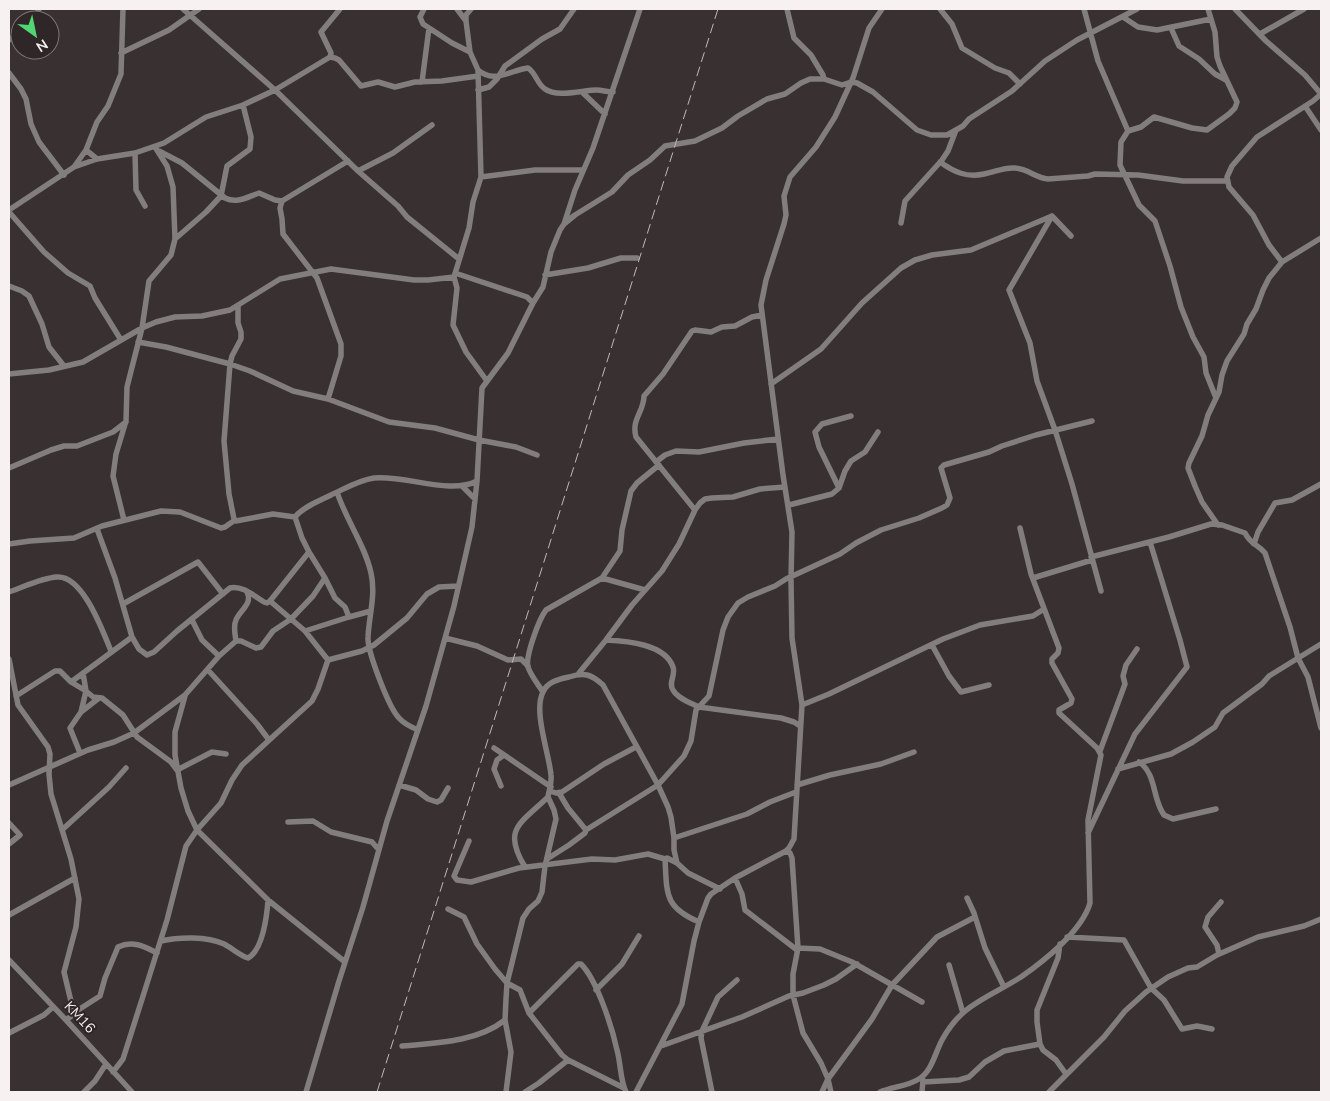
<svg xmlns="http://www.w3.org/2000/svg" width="1330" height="1101" font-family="'Nunito Sans',sans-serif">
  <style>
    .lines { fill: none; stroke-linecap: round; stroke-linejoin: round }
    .minor { stroke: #827e7e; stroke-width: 5.5 }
    .rail { stroke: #bfb9ba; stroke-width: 1; stroke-dasharray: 10 5; stroke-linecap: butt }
    .labels { text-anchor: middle; stroke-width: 4; stroke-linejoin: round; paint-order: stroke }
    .street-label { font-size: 14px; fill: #f7f1f2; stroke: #2e2627 }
  </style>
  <rect width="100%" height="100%" fill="#383031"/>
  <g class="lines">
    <path class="minor" d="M183,9L275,90L358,171L398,206L407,217L459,259
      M424,9L420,17L423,24L452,43L470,52
      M457,9L466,21
      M471,9L466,15V21L470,52L478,70L481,177L473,202L469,228L454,277L457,288L453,325L466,352L487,381
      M787,9L794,38L811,55L823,75L824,79
      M940,9L952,24L962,48L995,68L1009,73L1020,84
      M1084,9L1098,61L1128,131L1121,142L1120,165L1139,205L1155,221L1170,266L1181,307L1193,337L1204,357L1206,373L1216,398
      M1235,9L1266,41L1305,75L1321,94L1313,101L1257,137L1232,166L1227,177L1229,187L1253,215L1269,245L1282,262
      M1123,17L1138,27L1157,30L1211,19
      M34,20L39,9
      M1171,28L1179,46L1199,59L1215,74L1226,80
      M1260,34L1304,9
      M9,40L20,32
      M121,53L169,30L199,9
      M330,57L331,53L321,32L340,9
      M478,70C494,84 511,70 528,68C536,73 537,84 545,89C557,98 583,90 597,90C602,90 607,92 613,92
      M9,73L21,89L26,99L31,124L39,142L64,175
      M422,82L429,28
      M478,90L489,87L497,79L505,66L542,39L560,29L574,9
      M583,93L605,114
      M1305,106L1321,130
      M1128,131L1141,127L1154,117L1192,128L1207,130L1229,114L1235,108L1237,102L1220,66L1217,57L1215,32L1208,9
      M86,150L97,159
      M159,151L182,163L225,198C237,204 247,197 259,193L275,200L282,201L348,161
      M135,153L136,190L145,206
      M940,162C954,172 967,178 984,174C995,172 1004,167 1015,168C1028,169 1036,178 1048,179L1088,176L1095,174L1138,175L1183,181H1227
      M74,167L86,150L97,122L108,106L121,74L123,9
      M358,171L393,153L432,125
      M481,177L535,170H583
      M282,201L280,208L282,219L283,234L317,278L341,344V356L328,399
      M9,210L74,167L97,159L135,153L164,143L206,117L243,105L275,90L330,57L335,58L339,60L361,86L378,82L395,87L415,82L442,81L478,76
      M9,212L44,252L68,273L90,286L95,298L121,340
      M1052,216L1009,290L1030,343L1037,381L1055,430L1072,484L1101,591
      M901,223L905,201L942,160L948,151L956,130
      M564,224L575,215L612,192L628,175L650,160L665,146L695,141L722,128L738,116L767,99L785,94L801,83L810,79H824L842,85L851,82L857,83L873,92L917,130L931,135H947L963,126L969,119L1012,91L1045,61L1077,40L1137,9
      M175,239L206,212L221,196L227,166L250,149L251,137L243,105
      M455,273L527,297L533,303
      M545,275L588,268L621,258H637
      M9,286L22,291L29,296L42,324L49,347L64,366
      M238,306V323L241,332V339L232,356L230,364L224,441L229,494L234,519L236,521L273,514L295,517
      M138,342L166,347L230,364L250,371L293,391L328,399L389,422L435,428L479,440L516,447L537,455
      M9,374L49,370L83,362L142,328L156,322L175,317L202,316L230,310L280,279L331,269L414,280H428L454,277
      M771,384L821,349L862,303L901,268L915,260L932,255L971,250L1052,216L1071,236
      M656,462L665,455L676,451L699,452L744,443L778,439
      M9,468L51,450L64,446H77L113,432L126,422
      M462,486L475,499
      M839,488L819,447L815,432L822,424L851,416
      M337,492C346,520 365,545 371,573C376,594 369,616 368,637C367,651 389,708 399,718C404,724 411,727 418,730
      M789,505L832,494L839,488L845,471L851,461L865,452L878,432
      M695,510L636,437C631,419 644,412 644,396L663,374L692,331L695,330L711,332L722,327L735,326L752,317L762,315
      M295,517C303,507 319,501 331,495C344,489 359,480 374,478C406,475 450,495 477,481
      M124,520L113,476L116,454L126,421L127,387L142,328L149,281L171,255L175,239L173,187L167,166L155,147
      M1218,525L1202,502L1195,486L1188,468L1189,463L1202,436L1208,415L1219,392L1222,375L1227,361L1244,334L1247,324L1256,309L1263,290L1269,278L1282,262L1321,238
      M97,529L115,578L132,637L139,649L147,655L154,652L177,631L230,588C242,585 254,596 264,602L267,603L270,601L309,552L302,538L295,517
      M9,544L30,541L74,538L102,526L161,511L180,512L221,528L225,527L235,520
      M1254,544L1258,532L1275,503L1292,500L1321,484
      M1091,557L1169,537L1211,524L1222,525L1245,533C1251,545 1258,544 1265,553L1290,627L1298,658L1308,677L1321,728
      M325,578L335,598L345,607L349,617
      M602,578L645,590
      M1033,578L1092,560
      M9,592C24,587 41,578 57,577C83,575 103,632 111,651
      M270,601L305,631L349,617L371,611
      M123,604L198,562L223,594
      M192,620L202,640L219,656
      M305,631L328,660
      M445,638L477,646L508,660L521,659L528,666
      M606,640C627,641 665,644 673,667C676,675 668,683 673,690C678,699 691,703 699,707L781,718L794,722L800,726
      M236,641C235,634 233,626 236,620C240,610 253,604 247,592
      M932,645L949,676L961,692L989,685
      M9,659L18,705L48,747L50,754L49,774L51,794L71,859L79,899L76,927L64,972L74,1014L66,1020
      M208,670L257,724L269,740
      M579,673L606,640L632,605L662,571L679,544L695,510L700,503L705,499L712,498L733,497L760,489L785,487
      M71,682L86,691L93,697L102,698L123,715L137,737L171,762L177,770L212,752L226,754
      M543,692C538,684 531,676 528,667C525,657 539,619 546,610L602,578L620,551L622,530L631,491L637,483L659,465
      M16,696L55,671H60L71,682L132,637
      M185,696L175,732V755L181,788L188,811L197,830L268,900L345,962
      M802,705L829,694L943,639L980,625L1033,616L1044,609
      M81,712L99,698
      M494,748L551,787
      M1100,751L1125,684L1123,676L1126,665L1137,649
      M80,753L70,728L81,712L86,691L83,673
      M1139,762C1157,774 1152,799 1164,815L1173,819L1216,809
      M1118,769L1171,754L1193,742L1215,727L1223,713L1262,684L1269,676L1321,644
      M9,785L88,750L114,742L134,733L185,695L219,656L236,641H241L256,648L261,647L273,631L291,619L313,596L325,578L309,552
      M399,785L416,790L428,799L437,802L441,800L448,788
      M797,785L830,775L881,764L914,752
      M501,786L494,769L497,760L504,755
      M550,791L556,793L562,792L604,764L636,747
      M559,793L568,808L586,830
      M288,822L313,821L331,832L372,842L379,850
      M9,823L20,835L9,844
      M63,829L109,787L126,768
      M1088,833L1135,734L1187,667L1180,640L1150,542
      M674,838L747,814L770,802L796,792
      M469,841L454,876L457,880L471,882L519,868L592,859L615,860L648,854L665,859L667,858L677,863
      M786,851L790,853L792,858L798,948L793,974V995L803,1033L821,1063L828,1079L831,1092
      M547,859L569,845L585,833L586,830L658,785L684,756L691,741L696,710L709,696L723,630L728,617L738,603L748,597L775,586L786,579L840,554L856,543L881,530L919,518L942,508L947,505L950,498L941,468L944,465L989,452L1002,446L1036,435L1092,421
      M665,859C667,894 664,907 699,922
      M525,867C502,829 520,824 548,797
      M735,878L742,894L745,910L797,950
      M967,898L974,913L985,948L1004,987
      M448,909L464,917L477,944L495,969L507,983L520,990L529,1013L562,1055L568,1060L624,1088
      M9,915L75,878
      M1067,937L1124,940L1151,988L1164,1000L1182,1029L1197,1026L1212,1029
      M161,941C178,937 207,936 224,944C232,948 239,955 248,958C263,950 267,915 268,900
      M1060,944L1058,958L1037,1010V1022L1040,1044L1043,1050L1056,1060L1066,1074
      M798,948L820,949L852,962L922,1002
      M1219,954L1217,945L1205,927L1208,917L1221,902
      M9,960L66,1020L132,1092
      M949,965L963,1013
      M596,990L622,964L639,936
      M75,1012L100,996L105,978L118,947C132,940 144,946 157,953
      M529,1013L578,964H581C597,980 612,1027 617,1050C621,1064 620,1080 626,1092
      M9,1033L44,1015L53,1007
      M402,1046C437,1043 477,1042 505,1020
      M661,1046L742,1017L789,996L803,993L824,985L836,979L857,964
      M113,1072L123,1059L144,993L167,920L186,846L197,830L221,803L232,780L242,765L312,701L318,689L328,660L362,651L374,645L407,618L427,594L439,587L458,586
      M923,1082L959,1080L969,1077L985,1062L1004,1051L1040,1044
      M84,1092L95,1081L106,1064
      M306,1092L339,981L363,907L387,821L426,706L454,606L472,527L477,481L482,388L508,353L533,303L543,287L551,252L560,230L564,224L575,190L593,148L640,9
      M506,1092L511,1052L505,1020L506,999L507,983L523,918L529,909L538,901L542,892L545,866L556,819L554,810L548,797C549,790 552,783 551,775C549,753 533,711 543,692C547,682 559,679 569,677C584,672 591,674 603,685L658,785L668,807L671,817L674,838V850L677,863L688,873L720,889
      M525,1092L539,1083L568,1060
      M636,1092L682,1004L694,941L699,922L708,898L711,894L735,878L786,851L789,848L794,839L802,705L792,638L791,580L792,532L783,475L761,305L766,280L784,224L786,215L784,196L790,177L816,147L835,117L853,78L869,28L882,9
      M712,1092L701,1038L702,1031L718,997L737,980
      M822,1092L828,1079L872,1019L892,985L937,937L975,917
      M880,1092C892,1087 908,1086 919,1079C932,1071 935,1053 942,1040C948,1029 958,1016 969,1008C985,996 1004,988 1021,977C1044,961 1082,931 1090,903L1088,820L1101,755L1097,748L1059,713V710L1071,703L1072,699L1052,663V659L1058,653L1059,648L1031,574L1020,528
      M922,1092L923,1080
      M1049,1092L1104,1037L1125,1011L1146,992L1168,977L1188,968L1197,967L1217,955L1258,937L1304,926L1321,919"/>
    <path class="rail" d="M377,1092L718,9"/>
  </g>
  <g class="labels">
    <g class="street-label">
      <text transform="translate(80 1017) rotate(47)" y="5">KM16</text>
    </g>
  </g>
  <rect width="1330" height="1101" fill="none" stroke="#f7f1f2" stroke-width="20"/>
  <g transform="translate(35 35) rotate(147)"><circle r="24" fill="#2e2627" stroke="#7e7778"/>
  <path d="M0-4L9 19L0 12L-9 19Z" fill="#52d673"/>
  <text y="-8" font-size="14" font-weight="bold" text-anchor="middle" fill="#f7f1f2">N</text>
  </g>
</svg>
